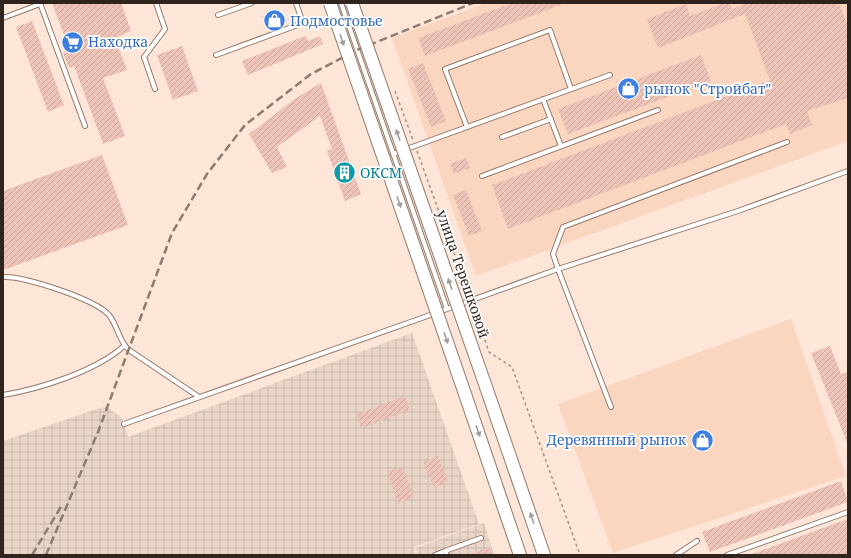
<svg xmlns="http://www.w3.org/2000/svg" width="851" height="558" font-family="'Noto Serif',serif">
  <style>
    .built { fill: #fad6c1 }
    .industrial { fill: url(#industrial-grid) }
    .building { fill: url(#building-hatch) }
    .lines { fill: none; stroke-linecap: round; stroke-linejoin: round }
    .service-casing { stroke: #927869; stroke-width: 6 }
    .primary-casing { stroke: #927869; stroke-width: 14 }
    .path { stroke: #a29186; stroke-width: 1.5; stroke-dasharray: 3 3; stroke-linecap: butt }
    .service { stroke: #fff; stroke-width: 4 }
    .primary { stroke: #fff; stroke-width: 12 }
    .rail { stroke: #8d7c72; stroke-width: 2.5; stroke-dasharray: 8 4; stroke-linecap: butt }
    .primary-bridge-casing { stroke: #927869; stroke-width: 14; stroke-linecap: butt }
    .primary-bridge { stroke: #fff; stroke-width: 12 }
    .oneway { fill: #a19c9a }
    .labels { text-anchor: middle; stroke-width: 3.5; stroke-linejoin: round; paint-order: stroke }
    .shop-label { font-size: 14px; fill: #366cbe; stroke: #fff; text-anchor: start }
    .culture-label { font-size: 14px; fill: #0d838f; stroke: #fff; text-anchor: start }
    .street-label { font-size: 14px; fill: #2f241e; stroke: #fff }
  </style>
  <defs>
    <pattern id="industrial-grid" width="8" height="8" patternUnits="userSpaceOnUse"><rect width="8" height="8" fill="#ead6c8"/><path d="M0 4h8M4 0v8" fill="none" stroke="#c9b8ab"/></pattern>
    <pattern id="building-hatch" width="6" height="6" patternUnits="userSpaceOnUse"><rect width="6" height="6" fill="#eec4b8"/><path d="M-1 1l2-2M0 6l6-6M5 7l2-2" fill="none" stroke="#cca89e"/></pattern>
  </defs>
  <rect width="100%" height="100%" fill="#fde6d8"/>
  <path class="built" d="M486,3H848V141L476,276L392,38Z
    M791,319L846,476L613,553L558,404Z"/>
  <path class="industrial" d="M412,333L479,524L414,547L416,555H3V441L106,406L122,418L128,437Z
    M484,523L494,555H417L415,548Z"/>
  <path class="building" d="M52,3H121L131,31L115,38L127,70L103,78L125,136L103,144L74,66L69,68L63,53L70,51Z
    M512,3L563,4L425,56L418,38Z
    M724,3H730L732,9L748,3H839L848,26V98L807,111L812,125L790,134L786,124L508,229L492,185L770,80L745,14L658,48L647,19L686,4L690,16Z
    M277,10L282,22L268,28L263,16Z
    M32,21L64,105L48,112L16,27Z
    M305,36L308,41L320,36L323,44L248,75L242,61Z
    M182,46L198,91L173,100L157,55Z
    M701,55L711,81L568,134L558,109Z
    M423,63L446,121L431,127L408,69Z
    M321,83L361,194L345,201L327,151L332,149L320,116L277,147L287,167L272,173L249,134L296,98Z
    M102,155L128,225L3,270V191Z
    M466,158L470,168L454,174L450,164Z
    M466,190L482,231L469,236L453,195Z
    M830,346L841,374L848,372V445L811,353Z
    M405,396L410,410L361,428L357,414Z
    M438,456L448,481L434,488L423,462Z
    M402,466L414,497L398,503L387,472Z
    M841,481L848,502L710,552L702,532Z
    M848,519V555H752V554Z
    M489,547L492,555H471V554Z"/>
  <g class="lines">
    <defs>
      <path id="service" d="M40,3L85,126
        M341,3L447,309L558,269L611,407
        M218,15L252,3
        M3,18L40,4
        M216,55L303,23L296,3
        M155,89L144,57L165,29L156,3
        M543,99L561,146
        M467,127L445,69L550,30L571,89
        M502,137L551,119
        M787,142L563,227L553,254L558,269L738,211L848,171
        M393,154L610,75
        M482,176L658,110
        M3,277C24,276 95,299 109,315C118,326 119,342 129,350L199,397
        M3,395C40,389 96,371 124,346
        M124,424L447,309
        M435,555L445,551
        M447,555L445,551L481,538
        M676,555L697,541
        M727,555L848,512"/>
      <path id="primary" d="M486,387L544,555
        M465,394L520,555"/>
    </defs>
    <use href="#service" class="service-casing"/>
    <use href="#primary" class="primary-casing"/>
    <path class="path" d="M395,91L413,140
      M417,151L469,294
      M473,306L489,352L512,367L580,555"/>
    <use href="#service" class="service"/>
    <use href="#primary" class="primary"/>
    <path class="rail" d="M32,555L62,505
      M46,555L98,432L172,233L207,174L245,125L311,74L357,50L473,3"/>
    <defs>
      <path id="primary-bridge" d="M330,3L465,394
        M352,3L486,387"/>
    </defs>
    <use href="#primary-bridge" class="primary-bridge-casing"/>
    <use href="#primary-bridge" class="primary-bridge"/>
  </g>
  <defs><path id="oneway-solid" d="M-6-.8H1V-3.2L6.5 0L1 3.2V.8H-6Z"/></defs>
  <g class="oneway">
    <use href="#oneway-solid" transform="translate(342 40) rotate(71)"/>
    <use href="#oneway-solid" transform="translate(398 135) rotate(-109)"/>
    <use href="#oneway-solid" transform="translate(399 202) rotate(71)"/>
    <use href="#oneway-solid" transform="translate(450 284) rotate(-109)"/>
    <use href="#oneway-solid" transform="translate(446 338) rotate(71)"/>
    <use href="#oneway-solid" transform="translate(478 431) rotate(71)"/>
    <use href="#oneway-solid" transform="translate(532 518) rotate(-109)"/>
  </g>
  <defs>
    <symbol id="shop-disc" viewBox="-11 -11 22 22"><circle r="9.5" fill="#3f7fe0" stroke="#fff"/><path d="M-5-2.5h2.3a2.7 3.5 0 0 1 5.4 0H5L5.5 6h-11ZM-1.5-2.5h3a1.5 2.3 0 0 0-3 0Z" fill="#fff"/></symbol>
    <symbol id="supermarket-disc" viewBox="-11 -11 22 22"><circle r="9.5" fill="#3f7fe0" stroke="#fff"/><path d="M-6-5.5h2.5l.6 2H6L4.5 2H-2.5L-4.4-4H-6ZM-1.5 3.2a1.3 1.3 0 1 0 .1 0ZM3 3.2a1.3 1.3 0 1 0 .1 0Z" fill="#fff"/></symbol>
    <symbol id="building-disc" viewBox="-11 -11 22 22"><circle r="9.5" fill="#0f9aa8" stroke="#fff"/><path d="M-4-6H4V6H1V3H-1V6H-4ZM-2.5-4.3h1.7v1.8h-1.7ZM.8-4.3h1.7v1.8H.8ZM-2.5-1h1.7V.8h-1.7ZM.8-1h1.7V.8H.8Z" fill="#fff"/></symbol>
  </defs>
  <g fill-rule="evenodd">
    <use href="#shop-disc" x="262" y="8" width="25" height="25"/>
    <use href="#supermarket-disc" x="60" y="30" width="25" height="25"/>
    <use href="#shop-disc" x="616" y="76" width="25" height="25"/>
    <use href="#building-disc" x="332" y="160" width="25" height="25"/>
    <use href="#shop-disc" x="690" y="428" width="25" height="25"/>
  </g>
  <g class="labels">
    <g class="shop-label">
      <text x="290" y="26">Подмостовье</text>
      <text x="88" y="47">Находка</text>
      <text x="644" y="94">рынок "Стройбат"</text>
      <text x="686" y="445" text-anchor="end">Деревянный рынок</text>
    </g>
    <g class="culture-label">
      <text x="360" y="178">ОКСМ</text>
    </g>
    <g class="street-label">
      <text transform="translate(463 274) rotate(71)" y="5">улица Терешковой</text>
    </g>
  </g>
  <rect width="851" height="558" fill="none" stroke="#2f241e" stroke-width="8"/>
</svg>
